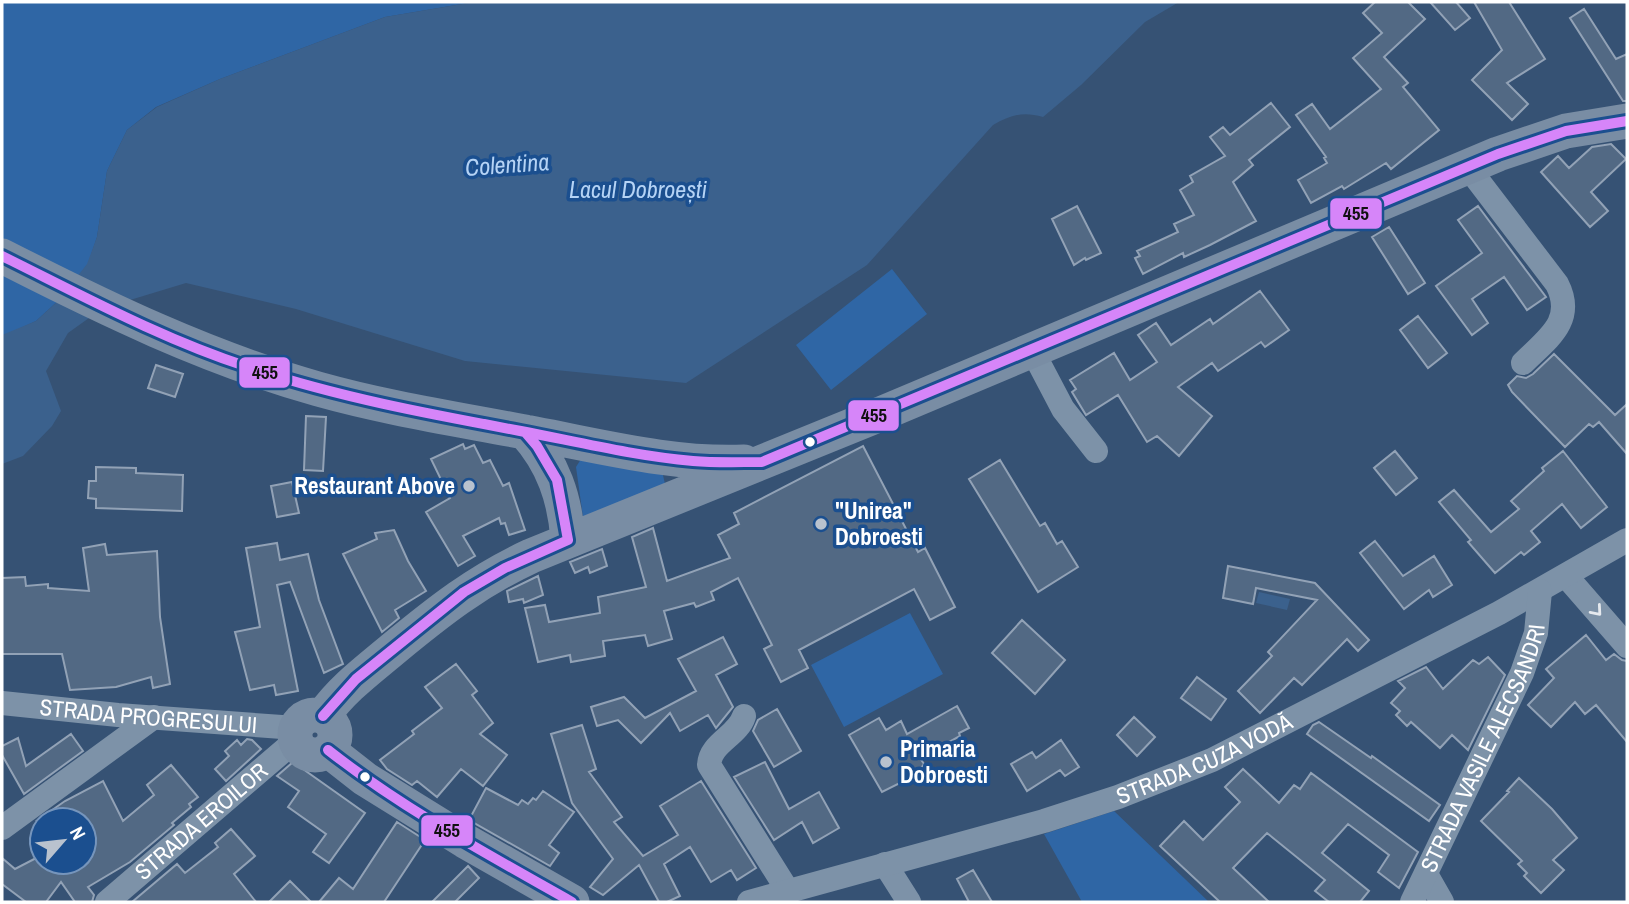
<svg xmlns="http://www.w3.org/2000/svg" width="1629" height="904" font-family="'Archivo Narrow',sans-serif">
  <style>
    .green { fill: #2f66a5 }
    .water { fill: #3b618d }
    .building { fill: #526984; stroke: #92a2b6; stroke-width: 2 }
    .lines { fill: none; stroke-linecap: round; stroke-linejoin: round }
    .street { stroke: #7d92a8; stroke-width: 24 }
    .secondary { stroke: #798da4; stroke-width: 35 }
    .bus-1-casing { stroke: #1b4f8f; stroke-width: 16 }
    .bus-1 { stroke: #d685f9; stroke-width: 10 }
    .oneway { stroke: #e5e9ee }
    .bus-dot { fill: #fff; stroke: #1b4f8f; stroke-width: 2.5 }
    .poi-dot { fill: #b9c2ce; stroke: #1b4f8f; stroke-width: 2.5 }
    .labels { text-anchor: middle; stroke-width: 7; stroke-linejoin: round; paint-order: stroke }
    .poi-label { font-size: 23px; font-weight: bold; fill: #fff; stroke: #1b4f8f; text-anchor: start }
    .street-label { font-size: 23px; fill: #fff; stroke: #1b4f8f }
    .water-label { font-size: 24px; font-style: italic; fill: #b5d3f5; stroke: #1b4f8f }
    .line-badge { stroke: #1b4f8f; stroke-width: 2.5 }
    .pale-badge-label { font-size: 19px; text-anchor: middle; font-weight: bold; fill: #111 }
  </style>
  <rect width="100%" height="100%" fill="#365274"/>
  <path class="green" d="M2,2H474L385,17L220,79L156,107L127,130L107,171L97,237L88,264L59,300L36,321L3,336Z
    M892,269L927,314L831,390L796,345Z
    M581,459L662,471L665,484L583,517L576,467Z
    M910,613L943,674L844,727L811,665Z
    M1114,811L1209,902H1082L1044,834Z"/>
  <path class="water" d="M474,2H1179L1145,22L1081,85L1043,117C1023,111 1011,115 993,125L867,265L686,383L465,361L296,309L186,283L130,300L89,318L68,333L46,371L61,411L52,426L23,456L2,464V335L36,321L59,300L87,264L97,237L107,171L127,130L157,107L220,79L385,17Z
    M1259,592L1290,599L1287,610L1256,603Z"/>
  <path class="building" d="M1375,2H1408L1425,19L1384,57L1408,83L1403,87L1439,130L1391,169L1386,163L1344,189L1342,186L1311,203L1298,180L1327,163L1324,158L1326,157L1296,115L1312,104L1330,129L1381,89L1353,58L1382,33L1363,13Z
    M1430,2H1456L1470,18L1455,30Z
    M1474,2H1509L1545,59L1507,83L1528,104L1512,120L1472,80L1502,50Z
    M1584,9L1616,59L1627,54V101H1623L1570,18Z
    M1271,103L1290,127L1249,160L1253,165L1233,182L1256,221L1210,245L1184,257L1183,253L1143,274L1135,258L1140,256L1137,251L1178,232L1174,224L1194,215L1180,190L1193,182L1190,176L1225,156L1210,137L1223,127L1230,135Z
    M1611,144L1626,159L1591,192L1608,211L1590,227L1541,172L1558,156L1569,168L1592,147Z
    M1077,206L1101,253L1086,260L1085,258L1074,265L1052,219Z
    M1478,206L1546,297L1527,310L1504,277L1472,299L1488,323L1472,335L1436,286L1482,253L1458,220Z
    M1389,227L1425,283L1408,294L1372,237Z
    M1260,291L1289,330L1265,347L1261,342L1218,371L1212,363L1178,387L1212,416L1179,456L1157,436L1147,442L1118,395L1086,415L1072,392L1076,389L1070,380L1114,353L1130,380L1157,362L1138,335L1156,323L1171,345L1210,319L1213,324Z
    M1418,316L1447,353L1428,368L1400,330Z
    M1554,354L1615,415L1627,404V454L1599,422L1593,427L1589,424L1565,447L1512,392L1508,385L1517,376L1526,378L1533,374Z
    M156,365L183,374L175,397L148,388Z
    M306,416L326,417L323,471L304,470Z
    M463,444L465,449L474,445L483,463L490,460L503,486L509,483L525,530L509,535L505,523L501,524L499,518L463,536L475,556L458,566L426,512L450,498L431,459Z
    M863,446L918,552L925,548L955,607L930,620L914,589L799,650L808,668L781,682L764,649L772,645L738,578L711,592L714,600L696,607L694,603L664,611L672,639L648,646L645,635L603,641L605,656L571,662L570,655L538,662L525,608L545,605L549,622L600,613L598,597L646,587L632,537L653,528L667,581L730,558L718,535L739,524L734,513Z
    M1395,451L1417,478L1396,495L1374,468Z
    M1563,451L1607,507L1581,528L1562,504L1531,531L1540,542L1524,555L1521,552L1495,573L1468,542L1471,540L1439,502L1454,490L1491,532L1519,509L1511,501L1544,471L1542,468Z
    M1000,460L1040,526L1045,523L1057,544L1062,541L1078,567L1038,592L969,479Z
    M96,467L136,468V473L183,475L182,511L96,508V499L88,498L89,481H96Z
    M292,482L299,513L277,517L271,486Z
    M394,530L408,561L426,591L395,610L399,618L382,632L343,554L377,539L375,533Z
    M1375,541L1403,576L1434,556L1452,585L1433,597L1429,590L1404,609L1360,553Z
    M277,543L280,560L308,554L319,600L343,664L324,673L290,582L277,585L298,691L276,695L274,685L250,690L235,632L260,627L246,548Z
    M105,544L107,555L157,551L160,617L170,684L153,688L151,677L116,687L70,690L62,654H2V578L25,577L26,586L48,584V588L89,591L83,548Z
    M602,549L607,566L590,573L588,567L575,573L570,562Z
    M1228,566L1315,583L1369,640L1358,651L1347,639L1302,685L1294,678L1260,713L1238,691L1272,656L1268,652L1317,600L1256,588L1253,604L1223,598Z
    M538,576L543,595L524,603L523,599L509,602L507,591Z
    M1022,620L1065,660L1035,694L992,653Z
    M1586,635L1606,660L1614,654L1622,660L1627,661V742L1596,705L1585,714L1575,702L1551,727L1528,705L1554,678L1546,669Z
    M723,637L737,664L716,675L733,707L716,728L708,715L680,731L670,713L641,743L618,720L597,726L591,707L624,697L645,718L696,691L678,659Z
    M1488,657L1505,675L1468,750L1452,735L1440,748L1411,722L1407,726L1396,715L1400,711L1391,703L1405,688L1398,681L1426,667L1443,689L1473,660L1479,664Z
    M456,664L477,691L472,695L493,723L480,734L507,755L483,786L461,769L437,797L417,781L412,785L387,769L380,760L414,734L412,731L442,708L425,687Z
    M1197,677L1226,699L1211,720L1181,698Z
    M957,706L969,728L959,733L960,736L920,758L924,764L916,775L882,792L849,735L879,718L886,730L901,721L907,734Z
    M777,709L801,751L774,767L753,731L758,720Z
    M1134,717L1155,737L1137,756L1117,735Z
    M1319,722L1371,758L1372,756L1440,805L1429,821L1307,734L1313,725Z
    M582,725L596,769L589,772L622,817L614,822L643,856L678,835L660,806L701,781L756,868L737,880L731,870L711,882L690,847L664,864L680,896L667,902H659L639,865L603,895L590,887L613,859L572,803L551,734Z
    M71,734L83,751L24,794L2,755V746L18,738L26,766Z
    M247,739L252,740L261,749L226,781L215,769L229,756L225,751L237,740L241,745Z
    M1061,740L1079,767L1065,776L1060,770L1027,791L1011,764L1032,752L1036,758Z
    M293,762L365,813L329,863L313,852L326,834L288,807L299,791L277,776Z
    M765,762L789,809L819,792L839,828L813,843L802,822L774,840L734,777Z
    M171,765L198,797L189,804L191,807L172,823L174,825L130,862L88,887L94,895L92,902H75L61,882L46,902H26L2,884V858L15,869L42,855V862H84V820H38L65,801L103,781L123,821L154,795L147,785Z
    M1243,769L1279,803L1294,785L1300,789L1311,773L1418,852L1399,888L1378,872L1389,855L1348,824L1322,853L1369,891L1360,902H1329L1315,891L1325,880L1267,833L1233,868L1269,902H1220L1160,846L1184,821L1203,840L1240,802L1225,787Z
    M1519,778L1552,809L1577,838L1553,860L1564,870L1541,893L1524,876L1527,873L1518,864L1522,861L1481,821L1509,792L1507,791Z
    M486,788L518,805L522,800L528,804L533,798L536,800L543,791L574,812L549,845L559,853L550,866L469,820Z
    M397,822L425,840L384,902H319L339,878L353,889Z
    M231,829L255,856L234,874L256,902H132L177,864L185,873L218,847L215,843Z
    M468,866L479,878L455,902H432Z
    M973,870L992,902H969L957,879Z
    M290,881L311,902H269Z"/>
  <g class="lines">
    <g class="street">
      <path d="M1467,166L1557,284C1576,321 1547,339 1523,363"/>
      <path d="M1032,350L1063,409L1096,451"/>
      <path d="M1566,576L1627,646"/>
      <path id="s1" d="M2,703L118,715L296,728"/>
      <path d="M744,716C738,736 710,743 709,765L788,891"/>
      <path d="M2,828L154,717"/>
      <path d="M885,864L909,902"/>
      <path d="M1426,874L1442,902"/>
      <path id="s2" d="M107,902L296,740"/>
      <path id="s3" d="M749,902L1044,821L1118,797L1212,760L1499,613L1627,540"/>
      <path id="s4" d="M1412,902L1522,673L1536,633L1540,591"/>
    </g>
    <path class="secondary" d="M2,256C104,308 207,358 318,389C389,409 463,420 535,434C604,447 674,465 744,462
      M525,432C553,463 565,498 568,540
      M295 735a20 20 0 1 1 40 0a20 20 0 1 1-40 0Z
      M323,716C342,689 368,670 393,649C439,611 477,581 531,556L883,413L1498,154L1566,131L1627,121
      M328,750L365,779L465,841L572,902"/>
    <defs>
      <path id="bus-1" d="M2,256C83,296 162,339 248,367C337,397 429,414 521,431C578,442 635,456 693,461C716,463 739,462 762,462L1498,154L1566,131L1627,121
        M323,716L356,679L464,592L505,568L568,540L557,480L537,446L525,432L484,424
        M328,750C403,809 489,855 572,902"/>
    </defs>
    <use href="#bus-1" class="bus-1-casing"/>
    <use href="#bus-1" class="bus-1"/>
  </g>
  <defs><path id="oneway-chevron" d="M-2-3.5L2.5 0L-2 3.5" fill="none" stroke-width="1.6" stroke-linecap="round" stroke-linejoin="round" transform="scale(1.75)"/></defs>
  <use class="oneway" href="#oneway-chevron" transform="translate(1597 611) rotate(49)"/>
  <g class="bus-dot">
    <circle cx="810" cy="442" r="6"/>
    <circle cx="365" cy="777" r="6"/>
  </g>
  <g class="poi-dot">
    <circle cx="469" cy="486" r="7"/>
    <circle cx="821" cy="524" r="7"/>
    <circle cx="886" cy="762" r="7"/>
  </g>
  <g class="labels">
    <g class="poi-label">
      <text x="455" y="494" text-anchor="end">Restaurant Above</text>
      <text x="835" y="519">"Unirea"<tspan x="835" dy="26">Dobroesti</tspan></text>
      <text x="900" y="757">Primaria<tspan x="900" dy="26">Dobroesti</tspan></text>
    </g>
    <g class="street-label">
      <text dy="8" stroke="none"><textPath href="#s1" startOffset="147">STRADA PROGRESULUI</textPath></text>
      <text dy="8" stroke="none"><textPath href="#s4" startOffset="170">STRADA VASILE ALECSANDRI</textPath></text>
      <text dy="8" stroke="none"><textPath href="#s3" startOffset="478">STRADA CUZA VODĂ</textPath></text>
      <text dy="8" stroke="none"><textPath href="#s2" startOffset="124">STRADA EROILOR</textPath></text>
    </g>
    <g class="water-label">
      <text transform="translate(507 165) rotate(-4)" y="8">Colentina</text>
      <text x="638" y="198">Lacul Dobroești</text>
    </g>
  </g>
  <g class="line-badge">
    <rect x="1329" y="197" width="54" height="33" rx="7" fill="#d685f9"/>
    <rect x="238" y="356" width="53" height="33" rx="7" fill="#d685f9"/>
    <rect x="847" y="399" width="53" height="33" rx="7" fill="#d685f9"/>
    <rect x="420" y="814" width="54" height="33" rx="7" fill="#d685f9"/>
  </g>
  <g class="pale-badge-label">
    <text x="1356" y="220">455</text>
    <text x="265" y="379">455</text>
    <text x="874" y="422">455</text>
    <text x="447" y="837">455</text>
  </g>
  <rect width="1629" height="904" fill="none" stroke="#ffffff" stroke-width="7"/>
  <g transform="translate(63 841) rotate(62)"><circle r="33" fill="#1b4f8f" stroke="#7695bc" stroke-width="2"/>
  <path d="M0-5L12 26L0 18L-12 26Z" fill="#b9c2ce"/>
  <text y="-10" font-size="19" font-weight="bold" text-anchor="middle" fill="#ffffff">N</text>
  </g>
</svg>
